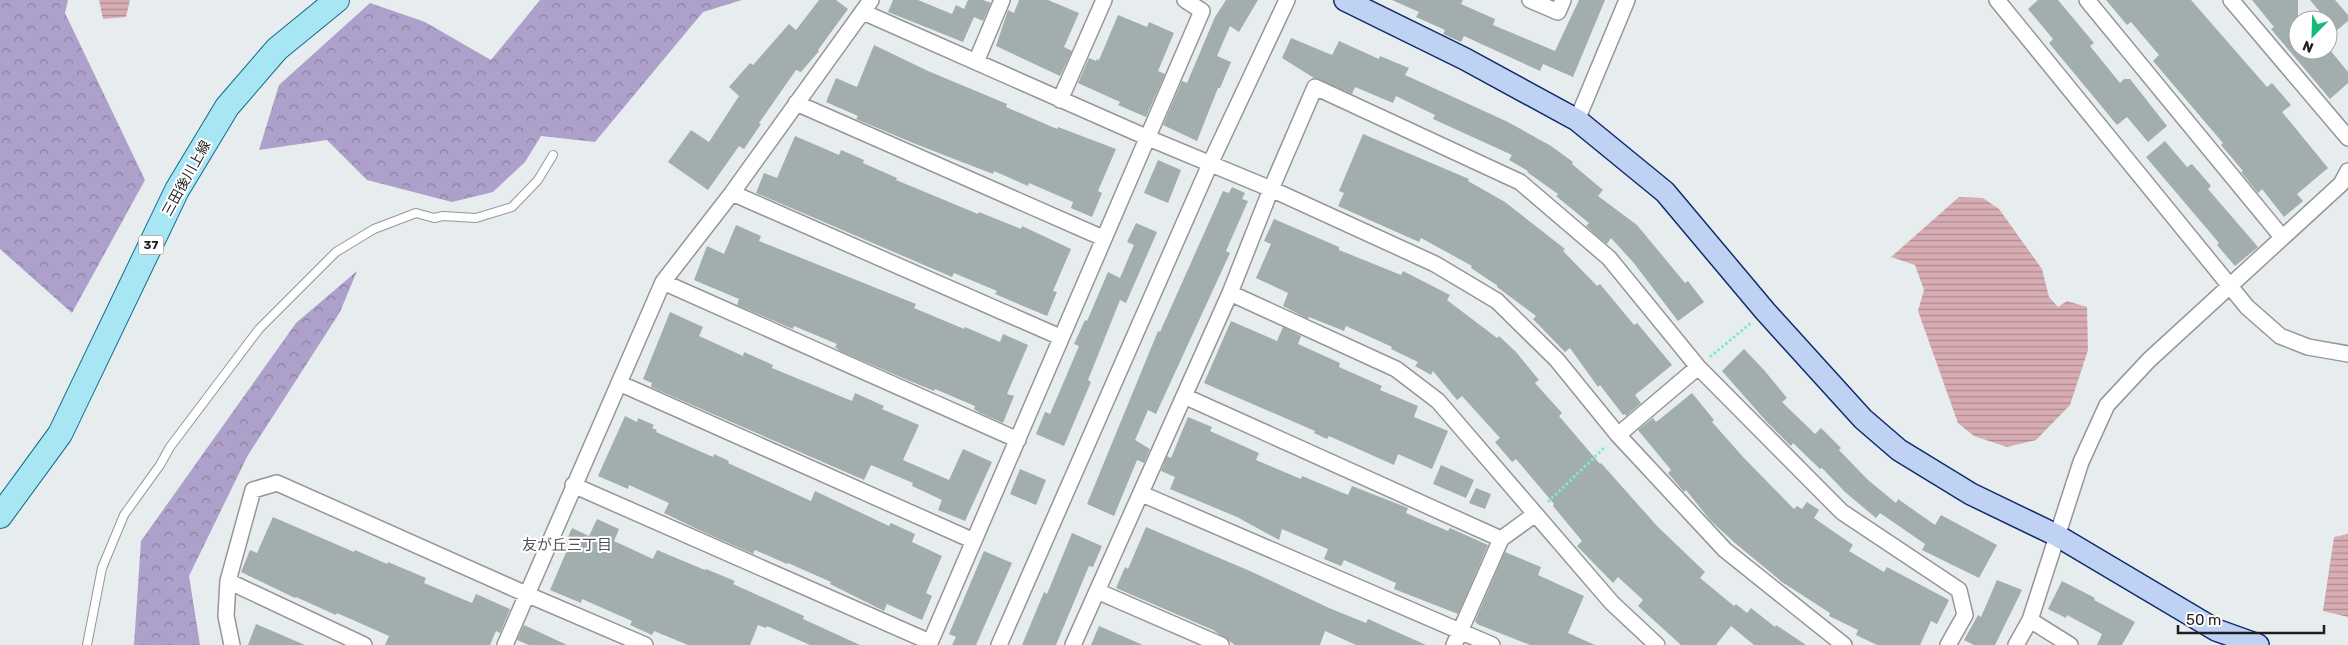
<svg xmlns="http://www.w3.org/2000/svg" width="2348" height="645" font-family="Rubik,'Noto Sans JP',sans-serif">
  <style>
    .forest { fill: url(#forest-crowns) }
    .water { fill: url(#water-rules) }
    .building { fill: #a2adad }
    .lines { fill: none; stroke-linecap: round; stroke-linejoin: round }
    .lane-casing { stroke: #969696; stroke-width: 10 }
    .street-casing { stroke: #969696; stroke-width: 18 }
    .secondary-casing { stroke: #102b6c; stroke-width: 24 }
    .primary-casing { stroke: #0f6a8b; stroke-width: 26 }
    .path { stroke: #7beccb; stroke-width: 3; stroke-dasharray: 2.5 2.5; stroke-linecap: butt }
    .lane { stroke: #fff; stroke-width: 8 }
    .street { stroke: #fff; stroke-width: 15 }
    .secondary { stroke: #c0d2f3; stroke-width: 21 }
    .primary { stroke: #a8e6f3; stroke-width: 24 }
    .labels { text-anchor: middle; stroke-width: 4; stroke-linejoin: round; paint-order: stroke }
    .shield { fill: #fff; stroke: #626262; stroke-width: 1 }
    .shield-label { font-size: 12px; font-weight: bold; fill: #1f1f1f }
    .street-label { font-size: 14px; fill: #1f1f1f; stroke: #fff }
    .neighbourhood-label { font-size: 15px; fill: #525252; stroke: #fff }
  </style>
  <defs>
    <pattern id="forest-crowns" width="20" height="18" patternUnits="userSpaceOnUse" patternTransform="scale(1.25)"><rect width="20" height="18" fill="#ada0ca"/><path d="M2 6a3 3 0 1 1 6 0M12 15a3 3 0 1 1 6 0" fill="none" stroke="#8c82a3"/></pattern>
    <pattern id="water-rules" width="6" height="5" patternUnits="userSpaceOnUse" patternTransform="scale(1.25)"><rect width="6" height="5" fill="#d8acb3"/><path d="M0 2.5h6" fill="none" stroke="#af8b91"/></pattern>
  </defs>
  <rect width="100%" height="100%" fill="#e7edef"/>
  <path class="forest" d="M0,0H68L65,13L145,180L72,313L0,249Z
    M540,0H742L703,12L595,142L541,136L525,162L493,192L452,202L367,180L327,140L259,150L279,85L370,3L425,22L491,60Z
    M357,271L340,312L248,455L189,576L200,645H134L141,541L296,323Z"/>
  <path class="water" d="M99,0H130L126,17L103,19Z
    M1959,197L1983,198L1999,209L2042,269L2049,297L2058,307L2067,301L2087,307L2088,350L2070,405L2036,440L2007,447L1974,436L1958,423L1918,311L1924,290L1915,265L1891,257Z
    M2348,534V617L2323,611L2334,537Z"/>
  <path class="building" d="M819,0H836L848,9L818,50L819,51L801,72L796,70L759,123L761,124L744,149L739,146L708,190L668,162L691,130L709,142L739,96L729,87L750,63L753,65L789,24L796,30Z
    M893,0H918L952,14L956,5L964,9L968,0H983L991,3L983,21L974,17L963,42L888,12Z
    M1019,0H1048L1079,13L1064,47L1072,51L1060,76L996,46L1008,10L1014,13Z
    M1226,0H1258L1239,32L1230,26L1217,56L1231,62L1220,88H1218L1197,141L1163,125L1182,81L1187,83L1215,17Z
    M1392,0H1463L1461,4L1495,19L1493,25L1555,51L1579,0H1605L1573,77L1543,64L1540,71L1464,36L1461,42L1443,34L1445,30L1416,17L1419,12Z
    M2038,0H2058L2094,43L2090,46L2120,83L2124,79H2130L2167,126L2148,142L2127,117L2117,125L2049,43L2053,39L2028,9Z
    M2106,0H2191L2267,87L2272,83L2291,105L2282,112L2328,168L2297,194L2303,201L2284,217L2262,189L2258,193L2241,172L2243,171L2221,145L2223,143L2153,61L2159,55L2131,22L2127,25Z
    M2252,0H2298V50H2330L2348,72V83L2330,99L2271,29L2274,27Z
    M2310,0H2335L2348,15V21L2336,31Z
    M1118,15L1147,27L1149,22L1174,33L1158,71L1165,74L1146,117L1118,105L1120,102L1078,83L1089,58L1096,61L1097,59L1099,60Z
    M1291,38L1332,55L1339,41L1379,59L1380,56L1409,68L1405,75L1508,122L1551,146L1573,162L1572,164L1603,190L1598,196L1637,225L1685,283L1688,281L1704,302L1678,321L1633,262L1611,238L1607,244L1598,237L1586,226L1589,223L1556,196L1558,194L1527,172L1528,171L1509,160L1512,155L1433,119L1435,115L1396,96L1393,103L1355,87L1352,94L1314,78L1282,58Z
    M874,45L928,71L1007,104L1006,107L1057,129L1058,127L1116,149L1098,191L1102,193L1092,217L1071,208L1073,202L1029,183L1028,186L994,171L993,174L918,145L856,119L858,116L826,102L836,78L857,87Z
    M1363,134L1469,179L1468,181L1505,202L1565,249L1563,251L1597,286L1600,284L1634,325L1637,323L1672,365L1635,395L1641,403L1626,416L1625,414L1623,415L1600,385L1598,387L1570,348L1565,352L1533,319L1536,316L1497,287L1498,286L1471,268L1472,266L1421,238L1419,242L1338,206L1344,193L1339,191Z
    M795,136L839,155L841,150L864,160L863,163L897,178L896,180L978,214L979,212L1021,229L1022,226L1071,249L1053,291L1057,292L1047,316L995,294L997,291L954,273L952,277L756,193L764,173L777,178Z
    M2165,141L2187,167L2192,164L2211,186L2208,189L2258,247L2235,266L2217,245L2219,243L2146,157Z
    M1158,160L1181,170L1168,203L1144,193Z
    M1232,187L1245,193L1242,199L1248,201L1226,251L1230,253L1156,414L1148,410L1135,440L1150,449L1144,463L1137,460L1114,516L1087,504L1158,331L1160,332L1223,191L1229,193Z
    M1274,219L1339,247V250L1401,275L1403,271L1450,295L1447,300L1497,338L1499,336L1516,352L1539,380L1535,383L1562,413L1559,416L1600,464L1601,463L1657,526L1705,572L1700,578L1734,606L1736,604L1747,613L1751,608L1775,627L1776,625L1806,645H1754L1731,626L1716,645H1681L1638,606L1643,600L1618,577L1613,583L1577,546L1582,541L1553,506L1554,504L1516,459L1512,462L1495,442L1500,438L1462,396L1457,400L1433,371L1431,375L1415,366L1418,362L1391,349L1392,347L1346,326L1344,331L1309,317L1308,319L1283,306L1288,293L1256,278L1271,244L1264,241Z
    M1136,223L1157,232L1126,303L1120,300L1088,380L1091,382L1064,446L1036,434L1045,412L1050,414L1079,346L1074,344L1085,320L1087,321L1108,272L1120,278L1134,245L1127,242Z
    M736,225L761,236L759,241L916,304L914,308L964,329L965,327L1000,342L1003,334L1028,345L1007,394L1014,396L1003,423L980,413L974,409L975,406L935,389L934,391L898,376L840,351L835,347L837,344L794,326L793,329L737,305L739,299L694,280L707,246L724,254Z
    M670,312L703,327L699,336L743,356L744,352L773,365L772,368L852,401L855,393L884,406L882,409L919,425L903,460L949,480L963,449L992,462L965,521L938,510L942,500L912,486L913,483L871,465L864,480L651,387L652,383L643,379Z
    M1231,321L1277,341L1283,327L1301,336L1298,344L1340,363L1339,367L1382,386L1380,390L1418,406L1414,417L1448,431L1432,469L1398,454L1394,465L1329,436L1327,439L1314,433L1315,431L1204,383Z
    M1744,349L1764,370L1787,398L1782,402L1815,434L1821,428L1841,448L1839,450L1868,480L1896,503L1898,499L1935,525L1941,515L1997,545L1979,578L1922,550L1925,544L1880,513L1876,518L1845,492L1822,468L1820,469L1793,443L1791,446L1766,421L1722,371Z
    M1692,393L1714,420L1712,422L1744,458L1794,509L1797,506L1802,509L1807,502L1819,510L1814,518L1853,545L1849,551L1884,572L1887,567L1949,600L1937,624L1931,621L1920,645H1877L1856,635L1858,630L1829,616L1830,613L1782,582L1735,543L1710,520L1686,490L1684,492L1668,473L1671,470L1638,430L1653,418L1656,422L1660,419Z
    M625,416L637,422L638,418L654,425L652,428L657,430L656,432L713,457L714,454L729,461L728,463L811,501L815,491L889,526L891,523L915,534L912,542L942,556L926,593L932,596L922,620L887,604L884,611L830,584L831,582L788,563L787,564L755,550L753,554L699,530L664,513L669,503L629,485L628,489L598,476Z
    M1188,417L1212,427L1210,431L1259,453L1256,460L1301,479L1302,476L1348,495L1352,486L1408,508L1406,513L1448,531L1450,528L1488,545L1458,614L1394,589L1396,583L1344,560L1341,566L1324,559L1328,549L1282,529L1279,540L1237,517L1170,489L1175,477L1161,471L1167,456L1171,458Z
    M1441,465L1474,480L1466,498L1433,484Z
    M1020,469L1046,480L1036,505L1010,494Z
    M1476,488L1491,494L1485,509L1469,503Z
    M273,517L354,552L355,550L387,564L388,562L426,578L424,583L472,603L476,594L510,609L500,633L496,631L490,645H385L389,636L337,613L336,615L296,597L295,598L241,572L250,550L257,553Z
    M597,519L619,529L614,541L653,559L657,550L705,570L706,569L735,581L733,584L804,616L803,619L860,645H810L767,626L766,628L758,625L750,645H688L654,631L652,635L630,625L632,621L582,599L581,603L550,590L570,543L566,542L572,528L589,536Z
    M1146,527L1250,571L1329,608L1366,623L1368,619L1426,645H1356L1325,631L1320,645H1235L1213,630L1116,588L1125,567L1128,569Z
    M1072,533L1102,546L1093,567L1089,566L1056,645H1022L1044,592L1047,594Z
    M984,551L1012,563L976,645H952L956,637L949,634Z
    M1505,552L1541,567L1538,575L1584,596L1568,633L1595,645H1530L1477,624L1475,621Z
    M1997,580L2022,590L1995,645H1974L1964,640L1978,615L1981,617Z
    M2062,581L2095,598L2094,600L2135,622L2122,645H2097L2102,634L2067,615L2066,618L2048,609Z
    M256,624L305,645H248Z
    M524,625L567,645H529L517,640Z
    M1099,626L1143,645H1091Z"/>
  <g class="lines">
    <defs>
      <path id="lane" d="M87,645L102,568L124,515L160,465L170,447L259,329L336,252L374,229L416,213L434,218L443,216L476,218L512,207L538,180L553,155"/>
      <path id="street" d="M1530,0L1558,12L1563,0
        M1997,0L2247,307L2280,336L2308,347L2348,354
        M2087,0L2282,237
        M2231,0L2348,138
        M863,12L1146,137L1271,189L1435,264L1497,301L1557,360L1618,435L1725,550L1844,645
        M976,62L1002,0
        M1060,100L1104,0
        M796,103L1103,238
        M1577,120L1627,0
        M732,193L1060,337
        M663,282L1018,440
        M1230,293L1396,369L1438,401L1612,603L1657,645
        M619,383L974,541
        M1184,396L1501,539
        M1618,435L1698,367
        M573,485L930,642
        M1142,494L1492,645
        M228,581L364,645
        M1097,591L1221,645
        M2030,620L2070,645
        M232,645L226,616L228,581L253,490L277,483L526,594L645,645
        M505,645L663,282L732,193L871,0
        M929,645L1202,11L1185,0
        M999,645L1210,164L1287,0
        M1073,645L1230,293L1271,189L1315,87L1520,182L1609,258L1698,367L1842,512L1959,590L1965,615L1948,645
        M1454,645L1501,539L1534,515
        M2016,645L2030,620L2081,462L2107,405L2149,360L2341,184L2348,171"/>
      <path id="secondary" d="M1345,0L1465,59L1577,120L1665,192L1765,311L1863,419L1899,450L1971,494L2056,535L2216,630L2258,645"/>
      <path id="primary" d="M0,516L60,434L177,190L227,107L277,49L337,0"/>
    </defs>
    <use href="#lane" class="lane-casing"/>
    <use href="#street" class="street-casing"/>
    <use href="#secondary" class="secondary-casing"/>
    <use href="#primary" class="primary-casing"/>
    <path class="path" d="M1710,357L1751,323
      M1548,502L1606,446"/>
    <use href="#lane" class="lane"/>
    <use href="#street" class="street"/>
    <use href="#secondary" class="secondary"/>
    <use href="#primary" class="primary"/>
  </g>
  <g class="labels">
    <rect class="shield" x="138.5" y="235.5" width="25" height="19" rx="4"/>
    <g class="shield-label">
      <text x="151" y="249">37</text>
    </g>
    <g class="street-label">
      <text transform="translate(186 178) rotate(-61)" y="5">三田後川上線</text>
    </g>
    <g class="neighbourhood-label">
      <text x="567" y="550">友が丘三丁目</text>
    </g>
  </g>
  <g transform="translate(2313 35) rotate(203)"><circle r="24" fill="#ffffff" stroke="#a5a5a5"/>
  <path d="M0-4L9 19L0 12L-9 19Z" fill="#14ba78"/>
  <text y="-8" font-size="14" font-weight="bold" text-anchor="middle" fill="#1f1f1f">N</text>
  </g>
  <path d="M2178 625v8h146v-8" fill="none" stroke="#1f1f1f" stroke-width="2.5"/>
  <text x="2186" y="625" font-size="15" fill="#1f1f1f" stroke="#ffffff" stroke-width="4" paint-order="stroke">50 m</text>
</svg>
